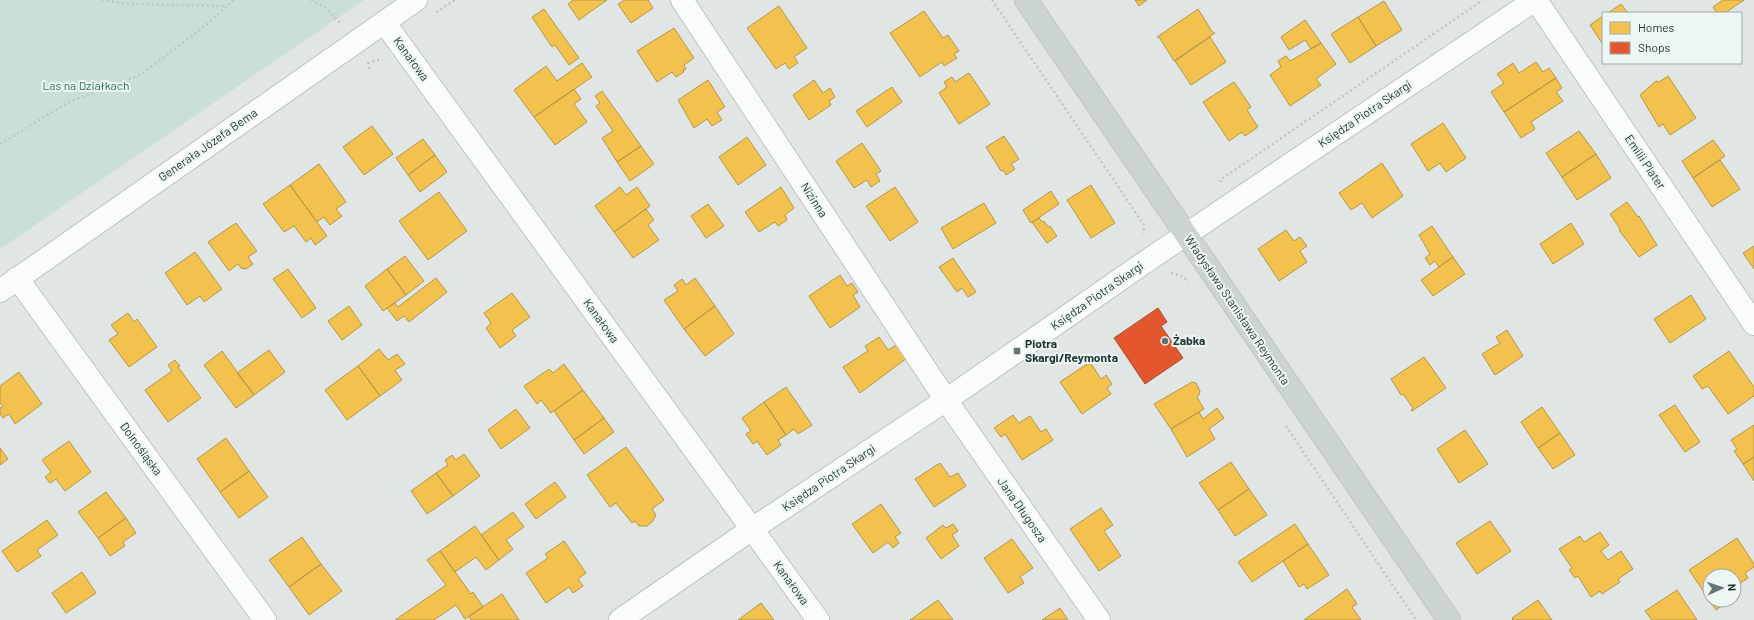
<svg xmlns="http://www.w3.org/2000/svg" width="1754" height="620" font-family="Barlow,sans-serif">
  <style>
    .green { fill: #cadfd6 }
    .homes { fill: #f2c14e; stroke: #b39847 }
    .shops { fill: #e4572e; stroke: #a94d31 }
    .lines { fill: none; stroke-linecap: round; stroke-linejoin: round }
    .minor-casing { stroke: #bec3c2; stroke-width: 24 }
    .major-casing { stroke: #bbc3c2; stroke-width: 24 }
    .path { stroke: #bfc6c6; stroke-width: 2.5; stroke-dasharray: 2 3; stroke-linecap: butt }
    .minor { stroke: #fafbfb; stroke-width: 22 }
    .major { stroke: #ccd3d3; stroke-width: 22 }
    .poi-dot { fill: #647474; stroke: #eef6f4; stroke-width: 1.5 }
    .labels { text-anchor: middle; stroke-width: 4; stroke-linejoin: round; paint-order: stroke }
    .street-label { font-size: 12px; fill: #203737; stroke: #eef6f4 }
    .park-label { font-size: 12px; fill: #2d6c54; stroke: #eef6f4 }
    .poi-label { font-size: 12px; font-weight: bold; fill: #203737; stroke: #eef6f4; text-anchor: start }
  </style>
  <rect width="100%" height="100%" fill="#e1e6e5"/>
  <path class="green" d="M0,0H364L0,249Z"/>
  <path class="homes" d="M573,0H572H607L579,20L568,4Z
    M625,0H648L653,8L631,23L618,4Z
    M1135,0H1147L1139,6Z
    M1723,0H1744L1725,13H1717L1713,7Z
    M1384,1L1402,30L1376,46L1358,17Z
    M1621,4L1628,13H1608Z
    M779,6L807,48L794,57L798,63L789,69L785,63L776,69L747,28Z
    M544,9L579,58L569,65L555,45L552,47L532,17Z
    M1198,9L1213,33H1215L1174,61L1159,37H1157Z
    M924,11L943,38L948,35L959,51L954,54L957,58L944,66L942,62L920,77L890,33Z
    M1603,16V43H1602L1590,25Z
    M1358,17L1376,46L1350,63L1331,34Z
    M1305,20L1321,43L1311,49L1305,40L1289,50L1281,37Z
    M674,28L694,58L684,65L686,69L683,70L684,72L676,77L672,72L657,82L637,51Z
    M1210,37L1226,62L1191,85L1175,61Z
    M1321,43L1336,64L1316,79L1321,85L1290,106L1270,75L1281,67L1278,61L1286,56L1290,61Z
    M1536,62L1543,72L1549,68L1556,78L1504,112L1491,92L1504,83L1497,74L1513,63L1519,73Z
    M582,63L592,77L534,117L514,90L546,66L557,81Z
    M969,73L990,104L959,124L939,93L947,87L944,82L952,77L955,82Z
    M1668,76L1696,118L1670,135L1663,124L1659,127L1640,95L1656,81L1659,82Z
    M1556,78L1562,88L1556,92L1563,101L1531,122L1535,129L1521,138L1504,112Z
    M708,80L725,107L717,112L722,120L712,126L707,119L694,128L678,100Z
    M814,80L823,93L830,88L835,97L829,101L831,105L809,120L793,95Z
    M1234,82L1251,107L1247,110L1258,127L1245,136L1242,132L1229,141L1203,102Z
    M892,87L902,102L867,127L856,111Z
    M574,89L581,99L574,104L587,122L555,145L534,117Z
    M602,91L641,146L617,162L602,138L613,131L596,106L600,103L595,96Z
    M1443,123L1466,158L1446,172L1440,163L1428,171L1411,144Z
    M372,126L393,154L364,175L343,147Z
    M1579,131L1596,154L1562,177L1546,153Z
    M1004,136L1019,159L1011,164L1015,169L1006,175L1003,170L1001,171L986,147Z
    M747,137L766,165L738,185L719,157Z
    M423,139L435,155L408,175L396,158Z
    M1713,140L1725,156L1693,178L1682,161Z
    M862,143L881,171L876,174L880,181L871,187L867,180L854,188L836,161Z
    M641,146L654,164L630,181L617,162Z
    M1596,154L1611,178L1577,200L1562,177Z
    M435,155L447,172L420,192L408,175Z
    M1720,160L1740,189L1712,207L1693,178Z
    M1382,163L1403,196L1372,218L1362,203L1351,210L1339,193Z
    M319,164L346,202L336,209L342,216L330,225L324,217L317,222L290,185Z
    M290,185L327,236L315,245L311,238L306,242L294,226L284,232L263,204Z
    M1091,185L1115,223L1091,238L1067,200Z
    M620,187L626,195L637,187L650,206L614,232L595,206Z
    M781,187L794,208L785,215L787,220L778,226L775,222L759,232L745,212Z
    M895,187L918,222L890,241L866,206Z
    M1051,191L1059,204L1031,223L1023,210Z
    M439,192L467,231L428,260L399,221Z
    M1627,202L1638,217L1639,216L1657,245L1639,257L1619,230L1620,229L1610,214Z
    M984,203L996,223L953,249L941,228Z
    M708,204L724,226L706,238L691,216Z
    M646,209L654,220L648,225L659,240L633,258L614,232Z
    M1039,218L1042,222L1044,221L1048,227L1050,226L1057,236L1047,243L1032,222Z
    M236,223L257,251L248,257L253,264L246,269L241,268L238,264L229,271L208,242Z
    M1571,223L1584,244L1553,264L1540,244Z
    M1432,226L1453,257L1439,267L1435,261L1430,265L1425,258L1430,254L1419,235Z
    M1286,230L1294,241L1300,237L1307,246L1300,251L1307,262L1279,281L1258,249Z
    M1754,246V269L1743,253Z
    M195,252L222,289L204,302L200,296L187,305L165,273Z
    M405,256L424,281L406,295L387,269Z
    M1453,257L1465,274L1433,296L1421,280Z
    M953,258L976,292L968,297L962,288L957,292L939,267Z
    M288,269L316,308L302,318L273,279Z
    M387,269L406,295L383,311L365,286Z
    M840,275L847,286L852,283L858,292L853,295L860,307L830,328L809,296Z
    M436,278L447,292L409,322L404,316L397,321L387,308L395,303L398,307Z
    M695,278L715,306L684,329L664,300L678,291L674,285L682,279L686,285Z
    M512,293L530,317L512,330L516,336L500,348L486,328L491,323L484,313Z
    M1691,295L1706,319L1670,343L1654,319Z
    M349,306L362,325L342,340L328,321Z
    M715,306L734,334L705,356L684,329Z
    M128,313L134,322L137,319L157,347L129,367L109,340L118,334L111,325Z
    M1507,330L1523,356L1495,375L1482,354L1500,343L1496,337Z
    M879,337L888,350L898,344L907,358L860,393L843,367L868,351L865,346Z
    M379,349L388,360L397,354L405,364L395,370L402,380L380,396L358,366Z
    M269,350L285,372L254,395L237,373Z
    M222,351L254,395L236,408L204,365Z
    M1729,351L1754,387V396L1728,414L1708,386L1702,389L1693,376Z
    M1424,357L1446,388L1412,411L1411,410L1413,408L1403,394L1401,395L1391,379Z
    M175,360L180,366L178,367L201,398L168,422L145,390L172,371L168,365Z
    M1090,362L1101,379L1106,375L1112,384L1107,388L1111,394L1082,414L1060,382Z
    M564,364L583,390L551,413L541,400L537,404L524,386L549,369L553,373Z
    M358,366L380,396L347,420L325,390Z
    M19,372L42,404L15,424L9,414L3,418L0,414V408L3,406L0,403V386Z
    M1192,382L1196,383L1200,391L1199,395L1197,397L1204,409L1171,429L1154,404Z
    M786,387L812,425L798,434L794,429L786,435L764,402Z
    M583,390L604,418L574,440L554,411Z
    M764,402L786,435L778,440L781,445L767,455L757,441L753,444L746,434L751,431L742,418Z
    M1675,405L1700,442L1685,452L1659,415Z
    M1542,407L1560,433L1538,448L1521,422Z
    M1217,408L1224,418L1209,429L1215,439L1187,457L1171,429L1199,412L1203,419Z
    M516,409L530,428L501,449L488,430Z
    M1013,415L1019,423L1030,416L1041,432L1046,429L1053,440L1022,460L1005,434L1001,437L994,428Z
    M604,418L614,432L584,454L574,440Z
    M1754,425V457L1743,464L1734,451L1737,449L1731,440Z
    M1465,430L1488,464L1459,483L1437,449Z
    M1560,433L1575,455L1553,469L1538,448Z
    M226,438L249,471L220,492L197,459Z
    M69,441L91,472L65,491L56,479L50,483L45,477L51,472L42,460Z
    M626,447L664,500L652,509L656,515L652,522L647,526H639L635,521L632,523L616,503L610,507L587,475Z
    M0,448L8,459L0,465Z
    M464,454L480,476L453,496L436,473L448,465L445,460L452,455L456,460Z
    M1754,457V481L1743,464Z
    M1231,462L1249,489L1218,510L1199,483Z
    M940,463L950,477L958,473L966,486L934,507L915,479Z
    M249,471L268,497L239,518L220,492Z
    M436,473L453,496L427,514L411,491Z
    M555,482L566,497L536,519L525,504Z
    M1249,489L1267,515L1235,536L1218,510Z
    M106,492L126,518L98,538L78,512Z
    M881,504L901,533L895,537L899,543L893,548L888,542L873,553L852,524Z
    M1101,508L1113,525L1104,531L1121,556L1099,571L1070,529Z
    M513,512L524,527L506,540L513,549L499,560L481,535Z
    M126,518L136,533L123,542L125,546L110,556L98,538Z
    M47,520L58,535L37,550L41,556L17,572L2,551Z
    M1490,521L1511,551L1477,574L1456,543Z
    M953,524L958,531L952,535L959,546L941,559L926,538L943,525L946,528Z
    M1295,524L1308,544L1252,582L1238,562Z
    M475,526L499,560L486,570L476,557L455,572L440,551Z
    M1600,532L1609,545L1601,551L1608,560L1621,551L1633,569L1618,579L1620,582L1602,594L1600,591L1591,597L1578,576L1575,578L1569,570L1572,568L1559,549L1580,536L1584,542Z
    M302,537L321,564L289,587L269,560Z
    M1737,538L1754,564V567L1745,573L1748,578L1734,587V576H1710V600L1729,601L1716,610L1689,570Z
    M1012,539L1033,568L1020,577L1024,583L1008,593L984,558Z
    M564,541L586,573L578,579L583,586L573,593L569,587L546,603L526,573L548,558L545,554Z
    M1308,544L1329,575L1307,589L1304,584L1299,587L1283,561Z
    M440,551L471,594L473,592L483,607L465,619L456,605L434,620H395L446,585L427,560Z
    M321,564L342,591L309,615L289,587Z
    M82,572L96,593L66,613L52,593Z
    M1347,589L1357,604L1352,607L1361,620H1304Z
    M1677,590L1697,620H1652L1645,611Z
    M502,594L519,620H471L469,616Z
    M938,600L953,620H910Z
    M1538,600L1552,620H1513L1512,618Z
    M761,603L774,620H738Z
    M1060,608L1068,620H1042Z"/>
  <path class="shops" d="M1158,308L1167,322L1161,326L1183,358L1145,384L1114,338Z"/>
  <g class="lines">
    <defs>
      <path id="minor" d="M682,0L946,400L1099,620
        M1536,0L1754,324
        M384,22L818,620
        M17,278L265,620
        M0,291L416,0
        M620,620L752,529L946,400L1154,256L1535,0"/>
      <path id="major" d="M1026,0L1449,620"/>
    </defs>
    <use href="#minor" class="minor-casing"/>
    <use href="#major" class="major-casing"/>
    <path class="path" d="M102,0L129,4L226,6
      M311,0L325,7L341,24
      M992,0L1144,225L1143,234
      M436,12L455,0
      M372,61L383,60
      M368,62L370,70
      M0,144L69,102L142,74L206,25L234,0
      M1221,182L1220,180L1483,0
      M1171,273L1184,277L1188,283
      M1286,426L1416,620"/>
    <use href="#minor" class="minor"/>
    <use href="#major" class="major"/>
  </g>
  <g class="poi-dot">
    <circle cx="1165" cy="341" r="4"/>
    <rect x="1013" y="347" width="8" height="8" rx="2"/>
  </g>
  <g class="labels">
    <g class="street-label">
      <text transform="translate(411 59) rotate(54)" y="4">Kanałowa</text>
      <text transform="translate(1365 114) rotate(-34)" y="4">Księdza Piotra Skargi</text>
      <text transform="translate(208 145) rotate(-35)" y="4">Generała Józefa Bema</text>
      <text transform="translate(1645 162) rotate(56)" y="4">Emilii Plater</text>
      <text transform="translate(814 200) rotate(57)" y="4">Nizinna</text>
      <text transform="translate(1097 296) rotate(-35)" y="4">Księdza Piotra Skargi</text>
      <text transform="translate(1237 310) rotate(56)" y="4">Władysława Stanisława Reymonta</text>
      <text transform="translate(601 321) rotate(54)" y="4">Kanałowa</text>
      <text transform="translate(141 449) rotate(54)" y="4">Dolnośląska</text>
      <text transform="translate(829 478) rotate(-34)" y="4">Księdza Piotra Skargi</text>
      <text transform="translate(1022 510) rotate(55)" y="4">Jana Długosza</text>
      <text transform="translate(791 583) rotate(54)" y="4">Kanałowa</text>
    </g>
    <g class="park-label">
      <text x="86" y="90">Las na Działkach</text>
    </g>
    <g class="poi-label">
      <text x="1173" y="345">Żabka</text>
      <text x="1025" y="348">Piotra<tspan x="1025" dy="14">Skargi/Reymonta</tspan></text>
    </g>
  </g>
  <rect x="1602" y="12" width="140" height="52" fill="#eef6f4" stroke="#9caaa8"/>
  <rect x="1610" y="22" width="20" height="12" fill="#f2c14e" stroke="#9caaa8"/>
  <text x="1638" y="32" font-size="12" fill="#203737">Homes</text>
  <rect x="1610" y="42" width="20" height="12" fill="#e4572e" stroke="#9caaa8"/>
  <text x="1638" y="52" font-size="12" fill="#203737">Shops</text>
  <g transform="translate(1722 588) rotate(87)"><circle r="19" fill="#eef6f4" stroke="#9caaa8"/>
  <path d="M0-3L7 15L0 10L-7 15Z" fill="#647474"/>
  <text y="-6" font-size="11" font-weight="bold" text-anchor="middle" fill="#203737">N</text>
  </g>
</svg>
